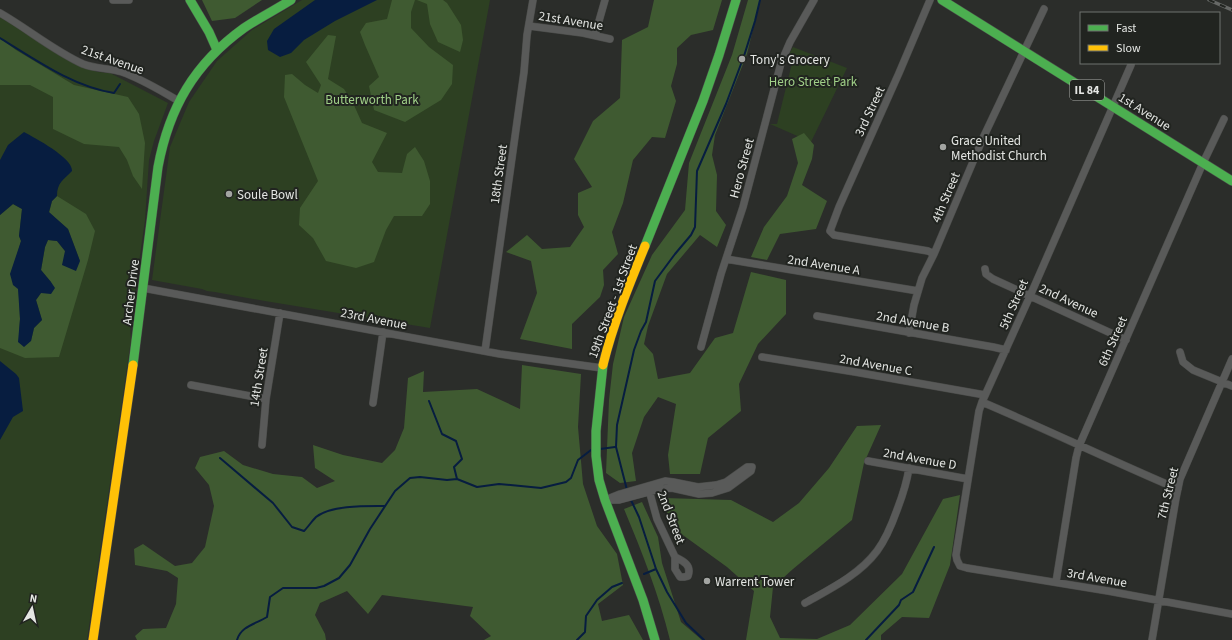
<svg xmlns="http://www.w3.org/2000/svg" width="1232" height="640" font-family="'Source Sans 3',sans-serif">
  <style>
    .green { fill: #2d4022 }
    .forest { fill: #3f5a31 }
    .water { fill: #071d40 }
    .lines { fill: none; stroke-linecap: round; stroke-linejoin: round }
    .stream { stroke: #071d40; stroke-width: 2 }
    .street-casing { stroke: #494a48; stroke-width: 8 }
    .fast-casing { stroke: #494a48; stroke-width: 10 }
    .slow-casing { stroke: #494a48; stroke-width: 10 }
    .street { stroke: #595a59; stroke-width: 7 }
    .fast { stroke: #4caf50; stroke-width: 9 }
    .slow { stroke: #ffc107; stroke-width: 9 }
    .rail-casing { stroke: #666866; stroke-width: 3.5 }
    .rail { stroke: #212420; stroke-width: 2; stroke-dasharray: 6; stroke-linecap: butt }
    .poi-dot { fill: #a3a5a2; stroke: #212420; stroke-width: 1.5 }
    .labels { text-anchor: middle; stroke-width: 4; stroke-linejoin: round; paint-order: stroke }
    .shield { fill: #212420; stroke: #aaaca8; stroke-width: 1 }
    .shield-label { font-size: 12px; font-weight: bold; fill: #e4e6e3 }
    .street-label { font-size: 13px; fill: #e4e6e3; stroke: #212420 }
    .poi-label { font-size: 13px; fill: #e4e6e3; stroke: #212420; text-anchor: start }
    .park-label { font-size: 13px; fill: #a0d088; stroke: #212420 }
  </style>
  <rect width="100%" height="100%" fill="#2b2d2a"/>
  <path class="green" d="M302,0H490L430,328L265,301L215,292L207,291L202,289L152,280L170,147L189,102L217,61L252,30Z
    M0,17L86,68L98,72L110,73L168,103L154,141L149,160L145,220L130,326L131,340L87,640H0Z
    M793,47L847,68L811,142L770,124H777L792,63L786,60Z"/>
  <path class="forest" d="M202,0H262L235,18L212,21Z
    M392,0H415L411,12V28L429,47L453,65L452,84L441,100L405,122L374,110L369,86L379,77L365,45L360,32L366,23L387,19Z
    M417,0H443L447,3L461,25L463,40L460,52L438,42L430,24L427,4Z
    M654,0H722L713,30L691,35L677,48V64L671,86L676,101L665,138L652,137L633,160L623,203L612,232L618,254L603,270L604,285L600,297L572,324V349L520,339L537,293L531,261L506,252L527,235L542,249L570,247L584,227L578,215V193L592,187L574,159L593,121L620,98L622,40L648,27Z
    M748,0H760L747,54L715,135L712,155L717,175L716,211L726,225L717,247L700,235L667,274L648,326L644,344L653,354L658,379L690,373L715,338L733,333L751,272L786,280V314L758,344L739,384L741,411L708,438L700,474H670L668,455L676,404L658,397L644,417L632,453L636,481L620,483L606,473L609,400L613,364L624,317L652,255L685,210L689,163L732,55Z
    M328,35L336,36L328,79L344,89L353,103L362,123L387,133L372,162L378,172L402,173L407,154L415,147L424,161L430,181V204L422,216H394L386,230L374,262L356,268L326,261L313,238L299,225L300,208L318,181L284,97L285,75L292,74L305,85L318,93L321,85L306,62Z
    M0,38L16,50L74,85L128,97L139,114L145,143L142,189L133,176L127,160L119,147L84,144L53,129V97L30,85H0Z
    M804,133L814,145L812,159L802,185L827,201L816,229L780,234L767,260L751,257L764,227L787,196L798,163L792,139Z
    M57,196L86,214L95,231L88,260L59,357L25,358L0,348V215L13,204L22,209L19,236L21,241L17,255L20,319L19,331L31,341L34,328L42,320L36,300L41,293L51,282L41,270L45,247L48,240L57,241L65,251L80,261L68,229L49,213L52,201Z
    M522,365L581,374L578,427L583,484L597,526L617,554L623,585L598,604L602,621L629,615L643,640H484L491,636L470,616L473,607L382,595L368,614L347,591L320,603L315,615L325,634L326,640H137L135,636L143,629L166,628L176,604L178,578L167,571L135,565L134,549L143,544L175,566L192,563L205,547L214,506L209,485L195,468L200,457L224,451L243,465L273,474L302,477L317,488L335,481L315,468L313,445L343,455L382,463L395,450L404,428L408,378L424,371L423,392L477,389L520,409Z
    M881,425L864,463L852,520L793,569L773,587L770,617L780,638L817,639L850,625L902,574L943,499L960,495L950,565L929,618L902,617L881,635V640H746L754,591L727,567L669,525L664,498L731,500L773,522L799,503L829,468L857,426Z
    M642,502L658,537L662,563L681,622L702,640H670C659,595 642,552 624,509Z"/>
  <path class="water" d="M315,0H377L335,21L304,40L291,53L280,57L268,50L267,41L274,29Z
    M24,132C35,138 73,158 72,171C63,180 57,183 57,196L52,201L49,212L68,229L80,261L76,271L62,265L65,251L57,241L48,240L45,247L41,270L51,282L55,288L51,294L41,293L36,300L42,320L34,328L31,341L24,347L18,342L20,319L18,289L13,285L10,274L21,241L19,236L22,209L13,204L0,215V160L8,145Z
    M0,361L16,374L19,378L23,411L13,417L0,440Z"/>
  <g class="lines">
    <path class="stream" d="M0,38C36,60 72,86 114,93L120,84
      M429,401L442,434L456,441L462,459L454,467L457,479
      M600,449L615,447
      M220,458L273,503L292,527L304,531C308,527 312,521 316,517C331,505 367,506 385,506
      M627,490L616,447L617,425L634,350L641,331L646,322L655,281L675,254L691,235L695,227L697,171L726,104L744,56L755,21L760,0
      M630,498L639,517L656,569L667,592L686,623L704,640
      M644,574L656,569
      M237,640C241,626 256,624 267,617L270,597L283,588H316L324,586L339,578L350,565L370,529L395,491L410,478L420,477L447,480L457,479L477,487L499,484L541,488L566,482L571,478L578,460L591,450H594
      M577,640L585,632L586,616L597,600L612,587L622,583
      M866,640L899,605L901,600L913,592L934,547"/>
    <defs>
      <path id="street" d="M113,0H129
        M930,0L899,73L839,207L830,231L834,235L928,251L934,254
        M0,13C28,29 54,51 83,64C96,69 109,68 122,72C142,79 161,91 179,101
        M529,26L583,33L610,39
        M595,35L605,0
        M1131,65L1030,296L982,402L979,411L956,555L957,560L960,566L967,568L1108,591L1232,614
        M726,259L918,291
        M985,269L986,274L993,279L1126,340
        M143,288L500,354L602,368
        M817,316L993,347L1006,350
        M909,333L914,305L922,278L934,254L983,138L1044,9
        M701,347L721,274L743,207L781,63L790,42L814,0
        M485,351L524,72L527,35L533,0
        M1180,352L1183,362L1193,370L1232,386
        M762,357L855,372L985,395
        M191,385L266,399
        M982,402C1048,430 1112,461 1178,489
        M373,403L383,332
        M262,445L266,399L280,313
        M868,461L968,479
        M747,467H752L751,471L728,488L712,493L699,494L672,488L660,489L619,500H605L620,494L665,481L673,482L698,487L716,485L726,482Z
        M649,490L657,519L675,557V569L680,577H684L688,576C692,565 683,561 675,557
        M1056,582L1076,458L1079,446L1203,163L1224,119
        M805,603C830,589 859,575 877,551C886,539 892,524 897,510C902,497 907,482 909,468
        M1152,640L1176,498L1180,479L1232,359"/>
      <path id="fast" d="M190,0L209,32L217,50
        M942,0L1232,181
        M645,246L703,101L719,55L736,0
        M133,365L158,167C169,108 194,64 244,28C259,18 275,10 291,0
        M603,365L596,431V456L599,480L605,500L643,600L655,640"/>
      <path id="slow" d="M603,365C613,324 629,285 645,246
        M93,640L133,365"/>
    </defs>
    <use href="#street" class="street-casing"/>
    <use href="#fast" class="fast-casing"/>
    <use href="#slow" class="slow-casing"/>
    <use href="#street" class="street"/>
    <use href="#fast" class="fast"/>
    <use href="#slow" class="slow"/>
    <defs>
      <path id="rail" d="M1209,0L1232,10"/>
    </defs>
    <use href="#rail" class="rail-casing"/>
    <use href="#rail" class="rail"/>
  </g>
  <g class="poi-dot">
    <circle cx="742" cy="59" r="4"/>
    <circle cx="943" cy="147" r="4"/>
    <circle cx="229" cy="194" r="4"/>
    <circle cx="707" cy="581" r="4"/>
  </g>
  <g class="labels">
    <rect class="shield" x="1070" y="80" width="34" height="20" rx="3"/>
    <g class="shield-label">
      <text x="1087" y="94">IL 84</text>
    </g>
    <g class="street-label">
      <text transform="translate(571 20) rotate(9)" y="5">21st Avenue</text>
      <text transform="translate(113 59) rotate(19)" y="5">21st Avenue</text>
      <text transform="translate(869 111) rotate(-65)" y="5">3rd Street</text>
      <text transform="translate(1145 111) rotate(32)" y="5">1st Avenue</text>
      <text transform="translate(741 168) rotate(-75)" y="5">Hero Street</text>
      <text transform="translate(498 174) rotate(-82)" y="5">18th Street</text>
      <text transform="translate(945 197) rotate(-67)" y="5">4th Street</text>
      <text transform="translate(824 264) rotate(9)" y="5">2nd Avenue A</text>
      <text transform="translate(130 292) rotate(-83)" y="5">Archer Drive</text>
      <text transform="translate(1069 300) rotate(25)" y="5">2nd Avenue</text>
      <text transform="translate(612 301) rotate(-70)" y="5">19th Street - 1st Street</text>
      <text transform="translate(1013 304) rotate(-66)" y="5">5th Street</text>
      <text transform="translate(374 318) rotate(11)" y="5">23rd Avenue</text>
      <text transform="translate(913 321) rotate(10)" y="5">2nd Avenue B</text>
      <text transform="translate(1112 341) rotate(-66)" y="5">6th Street</text>
      <text transform="translate(876 364) rotate(10)" y="5">2nd Avenue C</text>
      <text transform="translate(258 377) rotate(-81)" y="5">14th Street</text>
      <text transform="translate(920 458) rotate(10)" y="5">2nd Avenue D</text>
      <text transform="translate(1167 493) rotate(-76)" y="5">7th Street</text>
      <text transform="translate(672 517) rotate(69)" y="5">2nd Street</text>
      <text transform="translate(1097 577) rotate(10)" y="5">3rd Avenue</text>
    </g>
    <g class="poi-label">
      <text x="750" y="64">Tony's Grocery</text>
      <text x="951" y="145">Grace United<tspan x="951" dy="15">Methodist Church</tspan></text>
      <text x="237" y="199">Soule Bowl</text>
      <text x="715" y="586">Warrent Tower</text>
    </g>
    <g class="park-label">
      <text x="813" y="86">Hero Street Park</text>
      <text x="372" y="104">Butterworth Park</text>
    </g>
  </g>
  <rect x="1080" y="12" width="140" height="52" fill="#212420" stroke="#6f726e"/>
  <rect x="1088" y="25" width="20" height="6" fill="#4caf50" stroke="#6f726e"/>
  <text x="1116" y="32" font-size="12" fill="#e4e6e3">Fast</text>
  <rect x="1088" y="45" width="20" height="6" fill="#ffc107" stroke="#6f726e"/>
  <text x="1116" y="52" font-size="12" fill="#e4e6e3">Slow</text>
  <g transform="translate(32 608) rotate(9)" stroke="#212420" stroke-width="3" paint-order="stroke">
  <path d="M0-3L7 15L0 10L-7 15Z" fill="#e4e6e3"/>
  <text y="-6" font-size="11" font-weight="bold" text-anchor="middle" fill="#e4e6e3">N</text>
  </g>
</svg>
